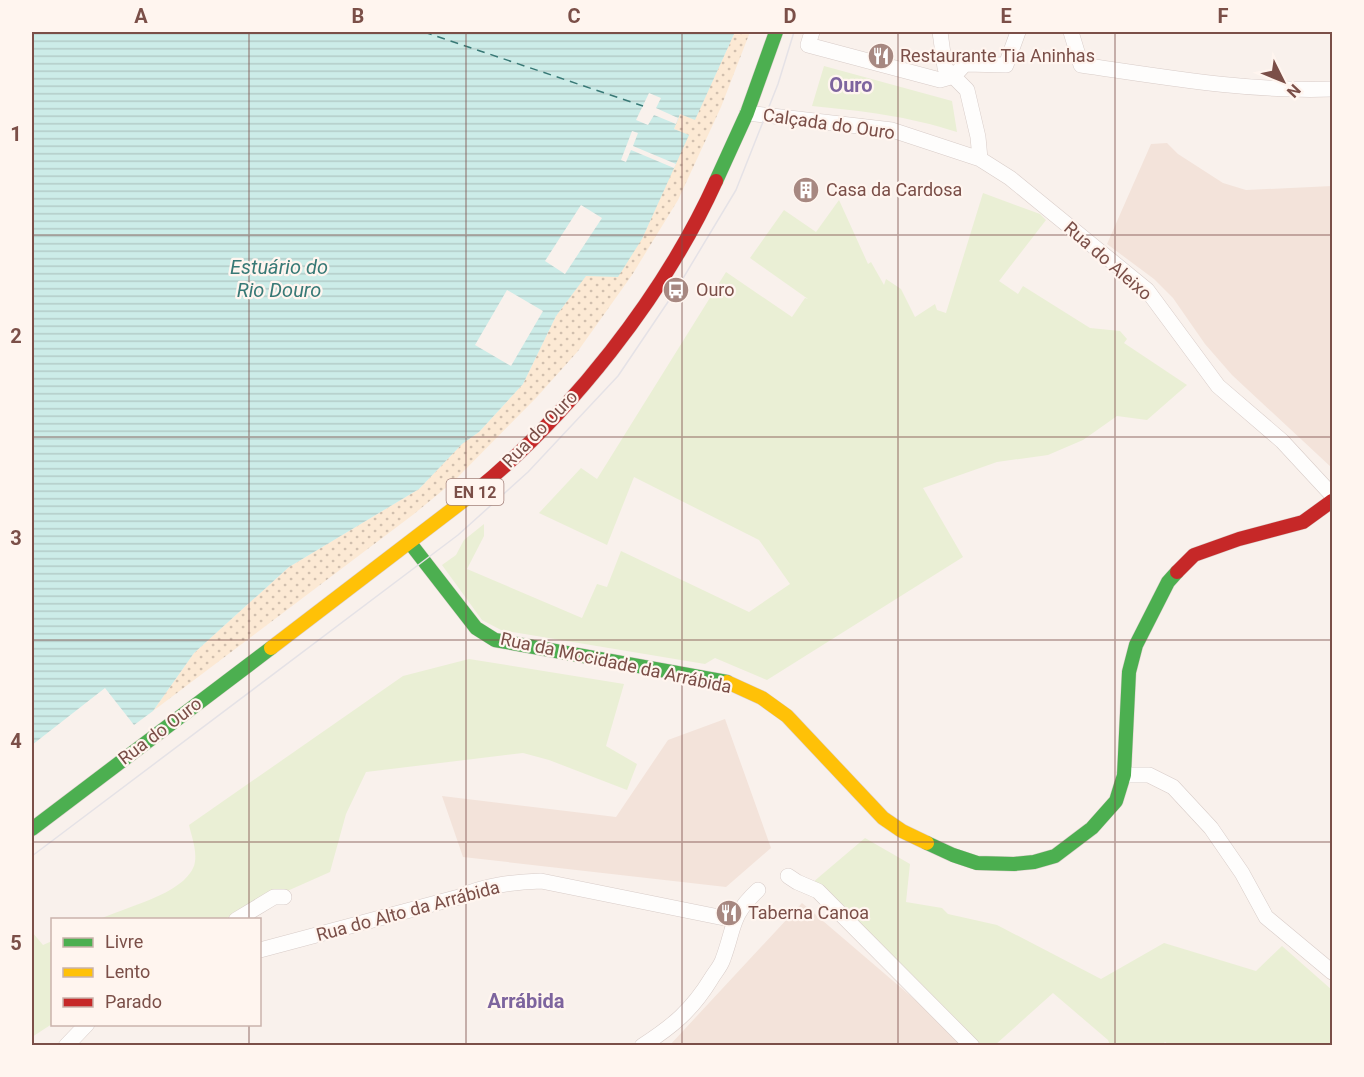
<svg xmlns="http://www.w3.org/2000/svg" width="1364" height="1077" font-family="Roboto,sans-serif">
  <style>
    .residential { fill: #f3e3da }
    .grass { fill: #eaefd5 }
    .sand { fill: url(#sand-dots) }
    .water { fill: url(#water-rules) }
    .pier { fill: #f9f1ec }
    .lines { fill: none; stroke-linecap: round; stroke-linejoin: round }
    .ferry { stroke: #387976; stroke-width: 1.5; stroke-dasharray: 8 6; stroke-linecap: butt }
    .street-casing { stroke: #d8ccc8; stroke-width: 16 }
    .fast-casing { stroke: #daceca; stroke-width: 15 }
    .slow-casing { stroke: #daceca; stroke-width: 15 }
    .jam-casing { stroke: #daceca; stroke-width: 15 }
    .street { stroke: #fefdfc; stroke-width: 15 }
    .fast { stroke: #4caf50; stroke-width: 14 }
    .slow { stroke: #ffc107; stroke-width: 14 }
    .jam { stroke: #c62828; stroke-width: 14 }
    .tram { stroke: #e5e2e6; stroke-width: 1.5 }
    .grid { fill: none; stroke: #7b4f48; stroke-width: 1.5; stroke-opacity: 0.55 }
    .labels { text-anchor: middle; stroke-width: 4.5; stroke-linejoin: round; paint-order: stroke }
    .shield { fill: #fff5ef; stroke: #a3817a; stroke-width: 1.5 }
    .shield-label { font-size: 16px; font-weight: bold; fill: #7b4f48 }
    .poi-label { font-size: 18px; fill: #7b4f48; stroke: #fff5ef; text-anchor: start }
    .street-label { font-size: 18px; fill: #7b4f48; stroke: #fff5ef }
    .neighbourhood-label { font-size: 20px; font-weight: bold; fill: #7d649e; stroke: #fff5ef }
    .water-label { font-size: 20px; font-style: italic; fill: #387976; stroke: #fff5ef }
    .neatline { fill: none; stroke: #7b4f48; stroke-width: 2 }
    .grid-label { font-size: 20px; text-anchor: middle; font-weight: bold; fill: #7b4f48 }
  </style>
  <defs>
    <pattern id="sand-dots" width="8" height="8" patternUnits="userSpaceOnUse" patternTransform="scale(1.5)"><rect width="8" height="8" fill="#fce9d4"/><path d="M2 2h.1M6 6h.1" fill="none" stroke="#d1bfae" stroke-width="1.8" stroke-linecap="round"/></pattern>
    <pattern id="water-rules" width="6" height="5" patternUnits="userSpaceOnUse" patternTransform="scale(1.5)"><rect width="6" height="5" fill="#ccece8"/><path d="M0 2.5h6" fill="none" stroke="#b3ccc8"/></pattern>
  </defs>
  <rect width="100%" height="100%" fill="#f9f1ec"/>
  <path class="residential" d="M1167,143L1178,154L1223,183L1246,190L1332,186V468L1232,375L1205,344L1173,298L1154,279L1107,244L1151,144Z
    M725,719L771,848L726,887L463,857L442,796L616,817L668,740Z
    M802,903L968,1045L669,1046Z"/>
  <path class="grass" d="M824,66L952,101L957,132C907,116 864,111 812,106Z
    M983,193L1040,214L1046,220L999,281L1018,294L1023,286L1090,328L1120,331L1127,339L1124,343L1187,385L1147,420L1117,416L1083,440L1048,455L997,462L923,488L963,557L767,680L715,658L705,664L501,630L482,620L442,565L456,555L464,540L484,524V536L467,569L582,618L597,584L607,587L621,551L749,612L790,584L759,540L634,477L607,545L539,513L581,468L597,479L726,272L792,317L805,298L808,299L750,258L784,210L816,232L839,200L868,264L871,262L884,285L886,279L901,289L915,317L935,304L937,310L946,313Z
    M469,659L624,684L606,746L637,764L627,790L549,760L523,753L366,772L346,814L330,872L285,892L275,889L225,919L98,920C124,907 183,895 194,866C198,853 192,838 189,825L403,676Z
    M865,838L910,864L906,902L942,908L948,914L997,925L1101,979L1164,943L1256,971L1282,946L1332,990V1045L1171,1046L1165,1042L1162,1045H1110L1108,1040L1053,993L995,1045H980L881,946L812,883Z
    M32,932L43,945L52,941V1024L32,1037Z"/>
  <path class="sand" d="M735,32H750L721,107L678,200L632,275L578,351L536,398L454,481L414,514L153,711L194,653L289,567L419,489L462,444L479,432L523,384L556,316L586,275L642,239L688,135L674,129L680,114L695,119Z"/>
  <path class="water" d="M32,32H735L695,120L680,114L674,129L689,135L642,239L618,277L586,276L556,316L523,384L479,432L462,444L419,489L289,567L194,653L153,711L134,725L105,688L32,745Z"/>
  <path class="pier" d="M649,93L661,98L656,108L678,118L676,124L654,115L648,125L636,120Z
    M632,131L638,133L633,146L676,164L674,168L631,150L626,162L621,160Z
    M581,205L602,218L565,274L545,261Z
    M507,290L543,311L511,366L475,345Z"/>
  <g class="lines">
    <path class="ferry" d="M424,32L643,106"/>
    <defs>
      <path id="street" d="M812,32L808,45L940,80L954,76L965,64L1006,65L1018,32
        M940,32L945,68L967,90L978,137L980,159
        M1071,32L1081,65C1164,77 1248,92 1332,89
        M747,113L892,130L980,159L1010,178L1147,290L1218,386L1282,441L1332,495
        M1124,775H1149L1173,787L1211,828L1242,873L1266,917L1332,972
        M788,876L797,882L818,891L972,1046
        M236,920L274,897H284
        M260,950L459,897C485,885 513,882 541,881L734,920
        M66,1046L87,1024
        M642,1046C673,1026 692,1010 711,979C715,972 721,966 723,959C735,927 730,916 758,890"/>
      <path id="fast" d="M716,181L747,113L776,32
        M410,543L476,628L495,640L727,682
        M32,829L271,648
        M927,843L953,855L977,863L1014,864L1034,862L1055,856L1092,828L1116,801L1124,775L1129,672L1136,645L1168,582L1177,572"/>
      <path id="slow" d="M271,648L471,495
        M727,682L762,698L787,716L883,818L902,831L927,843"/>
      <path id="jam" d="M471,495C569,416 664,296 716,181
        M1177,572L1194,555L1239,539L1303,522L1332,501"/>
    </defs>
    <use href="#street" class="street-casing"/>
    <use href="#fast" class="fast-casing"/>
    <use href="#slow" class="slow-casing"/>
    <use href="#jam" class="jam-casing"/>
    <use href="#street" class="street"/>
    <use href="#fast" class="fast"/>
    <use href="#slow" class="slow"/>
    <use href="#jam" class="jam"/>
    <path class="tram" d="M32,856L458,535L528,472L618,376L676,290L736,190L778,84L794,32"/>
  </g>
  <path class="grid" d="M249,32V920M466,32V1046M682,32V1046M898,32V1046M1115,32V1046M32,235H1332M32,437H1332M32,640H1332M32,842H1332M249,1024V1046"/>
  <defs>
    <symbol id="restaurant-disc" viewBox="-11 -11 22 22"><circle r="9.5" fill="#a78881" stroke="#fff5ef"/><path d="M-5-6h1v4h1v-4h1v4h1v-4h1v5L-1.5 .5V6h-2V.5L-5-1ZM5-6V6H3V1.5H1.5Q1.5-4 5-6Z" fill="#fff"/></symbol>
    <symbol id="building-disc" viewBox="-11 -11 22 22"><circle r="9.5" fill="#a78881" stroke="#fff5ef"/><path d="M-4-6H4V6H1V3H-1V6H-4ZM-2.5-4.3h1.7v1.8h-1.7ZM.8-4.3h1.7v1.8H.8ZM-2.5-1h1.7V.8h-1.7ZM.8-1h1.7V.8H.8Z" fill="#fff"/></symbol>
    <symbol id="bus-disc" viewBox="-11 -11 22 22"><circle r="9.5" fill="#a78881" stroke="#fff5ef"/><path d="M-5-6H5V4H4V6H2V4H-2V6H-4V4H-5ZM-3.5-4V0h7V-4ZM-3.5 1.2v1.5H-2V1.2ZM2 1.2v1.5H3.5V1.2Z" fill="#fff"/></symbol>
  </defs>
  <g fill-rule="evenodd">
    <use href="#restaurant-disc" x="866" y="41" width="30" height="30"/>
    <use href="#building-disc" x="791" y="175" width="30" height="30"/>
    <use href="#bus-disc" x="661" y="275" width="30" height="30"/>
    <use href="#restaurant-disc" x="714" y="898" width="30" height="30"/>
  </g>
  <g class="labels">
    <rect class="shield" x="446.5" y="479" width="57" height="26" rx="4.5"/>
    <g class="shield-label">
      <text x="475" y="498">EN 12</text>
    </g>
    <g class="poi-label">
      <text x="900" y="62">Restaurante Tia Aninhas</text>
      <text x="826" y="196">Casa da Cardosa</text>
      <text x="696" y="296">Ouro</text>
      <text x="748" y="919">Taberna Canoa</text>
    </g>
    <g class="street-label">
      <text transform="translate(829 124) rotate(8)" y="6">Calçada do Ouro</text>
      <text transform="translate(1108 261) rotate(41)" y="6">Rua do Aleixo</text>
      <text transform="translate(540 429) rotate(-46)" y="6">Rua do Ouro</text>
      <text transform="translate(616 663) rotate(12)" y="6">Rua da Mocidade da Arrábida</text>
      <text transform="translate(160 731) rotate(-37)" y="6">Rua do Ouro</text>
      <text transform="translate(408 911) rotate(-15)" y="6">Rua do Alto da Arrábida</text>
    </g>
    <g class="neighbourhood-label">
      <text x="851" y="92">Ouro</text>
      <text x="526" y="1008">Arrábida</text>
    </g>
    <g class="water-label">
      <text x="279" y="274">Estuário do<tspan x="279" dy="23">Rio Douro</tspan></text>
    </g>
  </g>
  <rect width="1364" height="1077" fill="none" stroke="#fff5ef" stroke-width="66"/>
  <rect x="51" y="918" width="210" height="108" fill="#fff5ef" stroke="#cab3ac" stroke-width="1.5"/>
  <rect x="63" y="938" width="30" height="9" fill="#4caf50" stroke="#cab3ac" stroke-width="1.5"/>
  <text x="105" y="948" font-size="18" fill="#7b4f48">Livre</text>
  <rect x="63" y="968" width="30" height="9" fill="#ffc107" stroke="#cab3ac" stroke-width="1.5"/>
  <text x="105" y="978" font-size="18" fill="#7b4f48">Lento</text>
  <rect x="63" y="998" width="30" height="9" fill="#c62828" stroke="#cab3ac" stroke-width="1.5"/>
  <text x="105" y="1008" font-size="18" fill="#7b4f48">Parado</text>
  <g transform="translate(1283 81) rotate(133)" stroke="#fff5ef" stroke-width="4.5" paint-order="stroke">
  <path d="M0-4.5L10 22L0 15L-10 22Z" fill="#7b4f48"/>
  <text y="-9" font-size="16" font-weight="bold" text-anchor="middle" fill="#7b4f48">N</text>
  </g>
  <rect x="33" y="33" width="1298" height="1011" class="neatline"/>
  <g class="grid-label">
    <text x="141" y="23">A</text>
    <text x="358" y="23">B</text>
    <text x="574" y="23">C</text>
    <text x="790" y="23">D</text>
    <text x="1006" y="23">E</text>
    <text x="1223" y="23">F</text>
    <text x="16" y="141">1</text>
    <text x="16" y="343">2</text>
    <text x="16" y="545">3</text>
    <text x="16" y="748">4</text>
    <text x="16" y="950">5</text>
  </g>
</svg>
